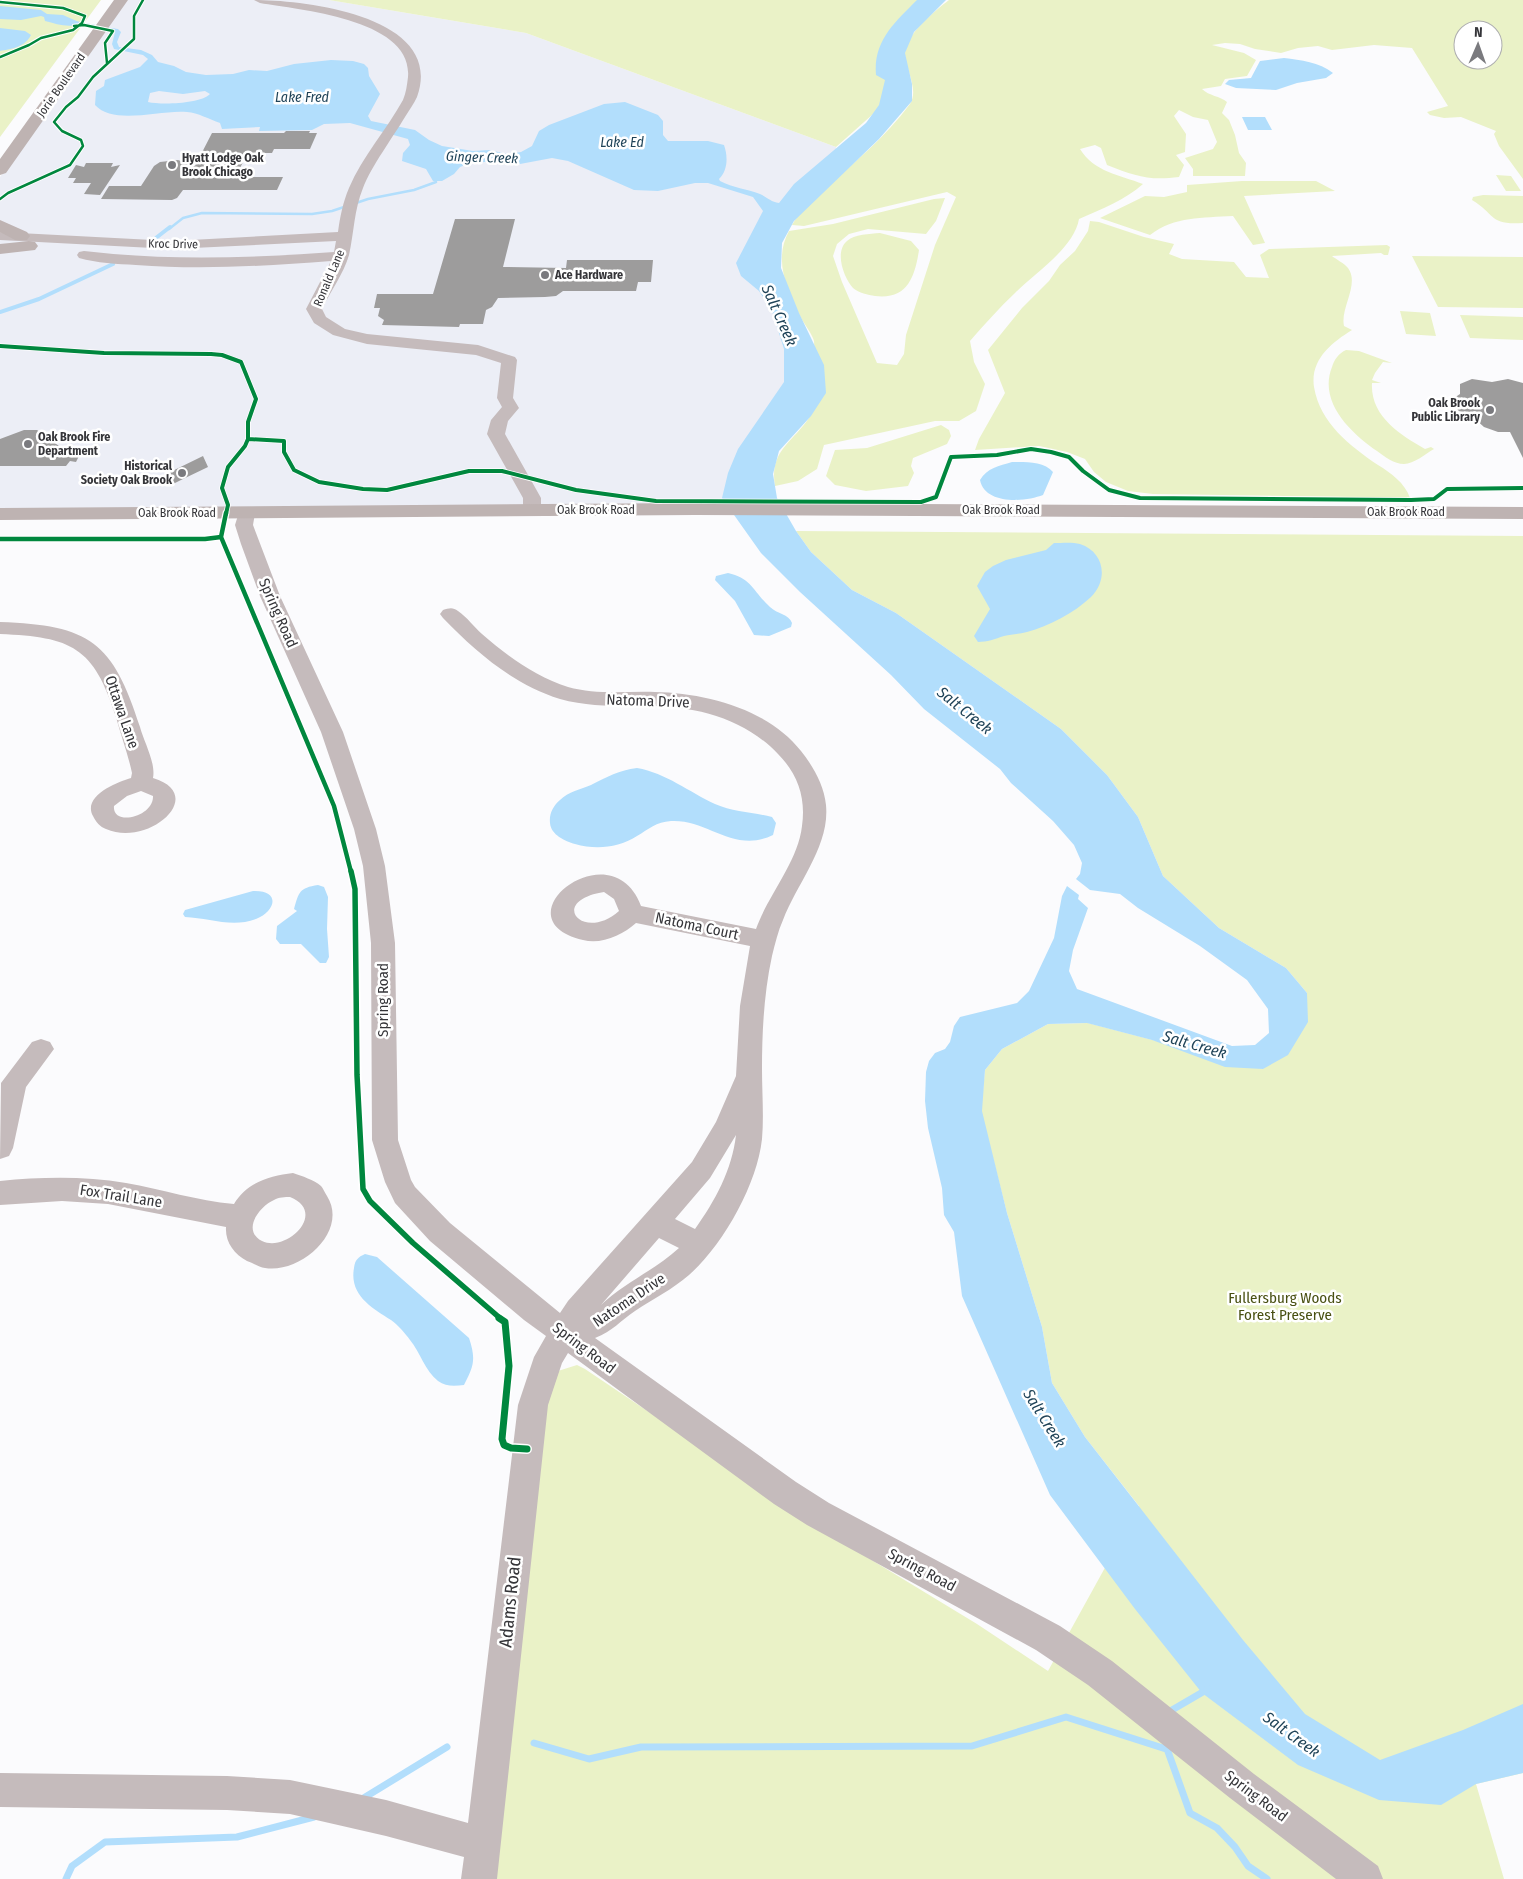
<svg xmlns="http://www.w3.org/2000/svg" width="1523" height="1879" font-family="'Fira Sans Condensed',sans-serif">
  <style>
    .built { fill: #eceef6 }
    .green { fill: #eaf2c7; fill-rule: evenodd }
    .water { fill: #b2defc; fill-rule: evenodd }
    .lines { fill: none; stroke-linecap: round; stroke-linejoin: round }
    .stream-far2 { stroke: #b2defc; stroke-width: 2.5 }
    .stream-far1 { stroke: #b2defc; stroke-width: 4 }
    .stream { stroke: #b2defc; stroke-width: 7 }
    .building { fill: #9d9c9c }
    .minor { fill: #c5bbbc; fill-rule: evenodd }
    .major { fill: #beb3b2; fill-rule: evenodd }
    .cycleway-far4-casing { stroke: #fff; stroke-width: 4.5 }
    .cycleway-far3-casing { stroke: #fff; stroke-width: 5.5 }
    .cycleway-far2-casing { stroke: #fff; stroke-width: 7 }
    .cycleway-far1-casing { stroke: #fff; stroke-width: 9 }
    .cycleway-casing { stroke: #fff; stroke-width: 10 }
    .cycleway-far4 { stroke: #00873e; stroke-width: 2.5 }
    .cycleway-far3 { stroke: #00873e; stroke-width: 4 }
    .cycleway-far2 { stroke: #00873e; stroke-width: 4.5 }
    .cycleway-far1 { stroke: #00873e; stroke-width: 5.5 }
    .cycleway { stroke: #00873e; stroke-width: 7 }
    .poi-dot { fill: #7a7a7e; stroke: #fff; stroke-width: 2 }
    .labels { text-anchor: middle; stroke-width: 5; stroke-linejoin: round; paint-order: stroke }
    .far-street-label { font-size: 12px; fill: #353539; stroke: #fff }
    .far-poi-label { font-size: 12px; font-weight: bold; fill: #353539; stroke: #fff; text-anchor: start }
    .far-water-label { font-size: 14px; font-style: italic; fill: #1f4358; stroke: #fff }
    .street-label { font-size: 15px; fill: #353539; stroke: #fff }
    .park-label { font-size: 15px; fill: #495012; stroke: #fff }
    .water-label { font-size: 16px; font-style: italic; fill: #1f4358; stroke: #fff }
    .near-street-label { font-size: 18px; fill: #353539; stroke: #fff }
  </style>
  <rect width="100%" height="100%" fill="#fbfbfd"/>
  <path class="built" d="M126,0H329L526,33L836,147V153L774,214L782,326L790,388L739,505L0,510V177Z"/>
  <path class="green" d="M0,0H101L0,137Z
    M329,0H923L888,82L882,106L836,147L526,33Z
    M949,0H1523V179L1499,146L1494,134L1496,131L1461,117L1444,118L1430,115L1427,112L1448,106L1412,48L1374,45L1332,50L1318,46L1298,48L1281,53L1255,49L1240,44L1225,43L1212,45L1244,53L1256,60L1247,76L1225,79L1221,86L1202,89C1209,96 1220,96 1227,102L1222,113L1229,120L1235,135L1239,153L1246,163L1245,176H1193V169L1185,158L1213,149L1217,142L1208,120L1193,117L1179,110L1174,116L1186,134L1185,152L1176,155L1184,165L1179,177C1149,181 1135,176 1107,165L1101,148L1095,145L1080,149C1094,172 1120,175 1143,184C1125,200 1102,209 1079,219C1074,248 1035,273 1015,293C999,308 984,325 970,341L974,362L985,384L976,411L959,421H935L824,445L817,469L798,481L775,486C769,451 792,443 809,418C811,414 815,348 814,341C812,334 805,325 801,318C787,290 773,260 789,231L833,224L934,199L945,198L936,221L926,234L868,229L849,234L837,244L833,256L842,282L877,363L897,365L904,354L906,335L935,245L956,197L947,192L804,226L792,225C799,212 813,201 823,191C853,163 886,137 910,104C919,90 906,70 905,55C904,35 935,11 949,0ZM1463,30H1493V60H1463Z
    M1496,175L1511,176L1521,191H1506Z
    M1242,181H1316L1335,191L1244,196L1265,243L1253,245L1233,216C1202,218 1175,216 1150,235L1100,218L1145,196L1164,197L1187,192V185Z
    M1483,195L1523,196V223C1488,225 1497,215 1472,200L1473,197Z
    M1090,221L1099,222L1144,237L1174,244L1169,254L1182,259L1234,262L1246,277L1269,278L1260,255L1269,249L1387,245L1390,247L1388,255H1384L1381,253L1332,256C1337,260 1344,263 1348,268C1360,284 1340,308 1344,326L1352,330C1331,343 1310,360 1314,387C1320,423 1350,446 1378,465C1391,473 1405,483 1410,498L1153,494L1128,491L1106,482L1094,472L1085,459L1067,452L1039,446L975,450L979,439L1005,393L988,350L1022,308L1049,281L1060,265L1075,251L1088,231Z
    M880,233L911,241L919,250C915,276 908,300 875,296C868,295 859,293 853,288C844,278 834,252 847,241C854,234 870,234 880,233Z
    M1412,256L1523,257V308L1438,307Z
    M1400,311L1430,313L1436,336L1406,334Z
    M1460,315L1523,317V340L1470,338Z
    M1346,350L1359,351L1392,363L1383,362L1375,373L1372,380L1381,383H1372C1370,416 1400,435 1425,449L1431,447L1434,449C1425,454 1414,464 1404,464C1394,464 1385,457 1377,451C1351,433 1318,402 1332,367C1334,360 1339,353 1346,350Z
    M941,425L949,430L951,436L947,444L913,458L911,466L914,473L908,486L866,491L835,485L826,476L835,450L867,448Z
    M796,531L1523,536V1773L1476,1784L1504,1879H492L539,1418L558,1371L577,1365L585,1369L842,1542L977,1624L1048,1671L1139,1506L1085,1437L1052,1383L1042,1327L1007,1213L981,1111L985,1070L1002,1049L1048,1024L1088,1023L1263,1069L1307,993L1286,968L1219,928L1163,876L1138,817L1107,775L1061,729L896,613L852,590L811,552Z"/>
  <path class="water" d="M917,0H946L914,32L905,53L912,84V101L879,139L794,221L782,243L781,268L799,313L824,365L826,393L811,416L779,451L773,474L777,498L796,531L811,552L852,590L896,613L1061,729L1107,775L1138,817L1163,876L1219,928L1286,968L1307,993L1308,1022L1288,1055L1263,1069L1225,1067L1152,1040L1087,1023L1048,1024L1002,1049L985,1070L982,1111L1007,1213L1042,1327L1052,1383L1085,1437L1243,1640L1305,1714L1380,1760L1463,1730L1523,1704V1773L1476,1784L1441,1805L1379,1800L1298,1765L1202,1693L1135,1609L1050,1495L962,1296L954,1232L944,1215L942,1188L928,1128L925,1101L926,1072L929,1061L935,1053L945,1049L950,1042L954,1026L960,1017L1017,1003L1029,991L1054,938L1062,896L1067,886L1079,895L1078,899L1088,908L1073,950L1069,971L1077,989L1232,1046L1255,1045L1269,1033L1268,1009L1247,980L1200,946L1138,908L1120,894L1090,890L1076,879L1080,874L1082,863L1074,845L1053,821L1011,783L1000,769L924,709L891,675L800,592L761,553L722,498L728,473L738,449L784,382V349L772,311L759,291L741,276L736,263L763,211L753,197L708,183H695L658,191L634,190L568,161L552,158L520,164L499,161L470,163L460,167L454,174L442,181H433L426,169L402,161L403,153L410,145L408,139L350,123L324,124L312,130L259,131L260,127L222,129L220,123C209,119 198,113 187,112C162,109 114,126 95,105L96,91L104,86L105,80L140,67L148,59L143,55L114,49L112,44L115,32L109,30L110,28L118,29L121,32L117,42L119,47L141,50L152,55L158,62L174,66L186,72L206,75L233,74L249,70L267,71L294,64L331,60L353,61L364,64L368,68L369,76L380,94L368,116L371,121L415,130L429,140L442,146L473,151L489,150L508,154L521,152L532,146L539,131L549,125L604,104L625,102L658,115L663,121V135L668,141H708L724,145C728,156 728,170 719,179L720,181C733,188 747,189 760,194C767,197 771,202 779,203L794,184L866,123L879,105L885,80L876,75C873,41 895,22 917,0ZM159,91L183,94L205,91L210,94C200,104 161,105 148,102L150,93Z
    M0,6L41,10L47,14L63,15L81,23C70,29 57,24 45,21L44,17L41,16L21,20L0,19Z
    M0,28L25,31L31,35C25,47 12,49 0,51Z
    M1284,58C1301,60 1319,62 1333,73L1326,78L1297,83L1276,90L1236,88L1225,84L1229,80L1251,78L1260,61Z
    M1242,117H1265L1272,130H1248Z
    M1012,462C1025,462 1044,461 1053,472L1043,495C1025,502 985,505 980,480C987,468 999,466 1012,462Z
    M1054,543C1062,543 1073,542 1080,544C1104,552 1109,579 1091,597C1074,613 1049,626 1027,632C1019,634 1012,634 1004,636C995,639 987,642 978,642L974,636L990,609L977,586L985,572L993,566L1006,560L1046,550Z
    M728,573C752,578 754,593 770,607C777,614 789,614 792,623L791,627L769,636L754,635L735,601L715,580L716,576Z
    M637,768C666,773 689,792 715,804C733,812 753,812 772,817L776,823L773,835C734,854 708,819 671,821C656,822 649,829 637,836C618,848 596,850 575,844C565,841 551,835 550,823C549,814 553,806 560,800C568,792 581,789 591,785C607,777 619,770 637,768Z
    M318,885L324,887L328,897L327,929L329,957L326,963H320L301,944H280L276,939L277,926L297,911L294,909C299,892 299,888 318,885Z
    M253,891C281,890 276,911 256,919C232,928 209,918 185,917L183,914L185,910Z
    M365,1254L377,1257L469,1338C476,1359 474,1366 464,1385C455,1386 446,1387 438,1381C425,1371 420,1352 410,1340C405,1333 398,1325 391,1320C372,1308 349,1295 354,1268C355,1260 358,1257 365,1254Z"/>
  <g class="lines">
    <path class="stream-far2" d="M74,22L115,30
      M169,229L183,218L202,213L312,214L332,211L368,199L414,190L436,182"/>
    <path class="stream-far1" d="M152,241L170,227
      M0,312L39,299L113,264"/>
    <path class="stream" d="M1172,1710L1208,1689
      M534,1743L589,1759L641,1747L972,1746L1066,1717L1166,1749
      M1166,1746L1190,1813L1217,1828L1235,1847L1248,1866L1267,1879
      M362,1799L447,1747
      M66,1879L72,1866L105,1842L237,1837L314,1817"/>
  </g>
  <path class="building" d="M286,131H310L309,133H317L310,149H274L272,153H248L235,177H283L277,190H183L177,198L172,200L101,199L109,186H141L154,166L160,162L178,160L195,166L212,133H284Z
    M86,163H113L111,167L120,165L100,195L84,194L91,183H73L76,178H68L76,165L84,167Z
    M455,219H515L503,267L566,268L567,260H653L651,282H638L636,291H563L556,296L545,297L498,298L492,307L486,310L483,324H460L459,327L382,325L384,320L378,316L380,308H374L377,294H433Z
    M1472,379L1492,382L1508,379L1523,383V458L1510,432H1498L1484,427L1474,418L1459,411L1448,402L1460,394V384Z
    M24,430H37L63,449L74,448L80,454L76,462L70,461L66,466H0V439Z
    M203,456L208,467L183,479L171,485L160,477Z"/>
  <g class="lines">
    <path class="minor" d="M254,0C305,0 446,16 417,97C414,104 409,110 405,117C393,137 371,167 363,188C354,210 354,233 349,255C344,273 330,292 322,309L326,317L345,329L367,334L478,345L515,357L517,360L513,398L519,408L508,421L505,434L541,498V510L538,514L532,515L526,514L523,510V498L487,434L491,420L502,407L497,398L501,363L476,355L367,344L333,335L314,323L306,309L331,261C266,266 201,270 136,265C117,264 97,263 79,258L77,255L79,252L84,251C168,261 250,258 334,252L336,241L172,249L0,240V232L172,241L338,232C340,217 343,202 349,188C362,157 387,129 403,100C406,93 407,85 408,77C413,19 300,10 260,3Z
      M246,508L252,509L255,513L253,525L280,596L343,732L376,829L385,866L395,943L398,1140L411,1180L415,1187L450,1223L560,1313L568,1301L692,1162L716,1122L736,1076L740,1006L750,946L636,923C623,935 601,945 583,940C495,919 612,827 641,906L756,929C768,895 798,862 802,826C806,798 798,774 778,754C744,718 695,706 647,706C618,706 589,707 560,699C513,684 477,653 443,618L440,614L443,610C449,608 453,607 458,611C467,617 474,627 482,634C507,656 536,677 568,687C596,695 626,691 655,692C706,693 768,709 801,751C813,766 824,785 826,805C830,846 797,883 783,920C778,931 775,944 772,956C764,993 762,1031 762,1069C762,1092 764,1116 762,1139C757,1185 723,1245 689,1275C673,1289 653,1299 635,1311C620,1321 613,1331 595,1338L796,1482L829,1503L1060,1626L1112,1661L1254,1774L1378,1866L1383,1879H1336L1230,1798L1088,1685L1036,1650L807,1525L774,1504L568,1353L562,1363L548,1405L497,1879H461L464,1857L386,1836L290,1814L227,1810L0,1807V1773L227,1776L290,1780L386,1800L468,1823L518,1405L534,1357L546,1336L524,1320L430,1241L395,1203L385,1182L372,1140L371,943L363,866L354,829L321,732L260,596L241,544L235,525L240,509ZM604,892L614,899L619,911C583,943 547,901 604,892ZM736,1135C732,1170 715,1201 695,1229L675,1219L710,1178ZM659,1238L679,1248C655,1270 624,1283 601,1305Z
      M0,622C90,625 113,642 140,727C144,742 156,763 153,778C209,795 148,848 106,829C100,827 96,822 93,816C82,796 117,782 131,778L132,773C128,754 121,736 116,717C94,647 72,637 0,634ZM141,791L153,796C154,817 112,827 114,806L127,796Z
      M41,1039L50,1042L54,1049L26,1087L13,1148L9,1156L0,1159L1,1083L32,1042Z
      M293,1173C302,1176 314,1180 321,1186C323,1188 325,1193 327,1196C349,1231 301,1274 265,1268C259,1267 253,1263 247,1261C234,1254 225,1242 226,1227L108,1204L62,1201L0,1205V1181C42,1177 84,1176 126,1183C162,1189 197,1201 234,1204C247,1182 270,1176 293,1173ZM290,1197C328,1212 287,1253 262,1241C241,1230 260,1206 274,1200C279,1197 285,1197 290,1197Z"/>
    <path class="major" d="M114,0H128L6,173L0,175V159Z
      M0,220L27,232L30,236L27,240H15L0,232Z
      M29,241L35,242L38,246L35,250L0,254V244Z
      M695,503L1523,507V519L695,515L0,520V508Z"/>
    <defs>
      <path id="cycleway-far4" d="M0,2L63,8L85,16L82,23L73,30L41,38L29,45L0,57
        M74,26L84,25L113,31L105,43L107,63
        M0,199L8,193L70,165L83,146L81,140L62,131L54,122L66,107L78,97L93,77L134,39V16L143,0"/>
      <path id="cycleway-far3" d="M0,346L104,353L211,354L222,355L241,362L256,399L248,422V439L245,446L228,467L222,488L228,505L226,514
        M248,439L284,441V452L294,470L319,482L363,489L387,490L469,471H502L576,490L656,501L921,502L936,497L951,457L997,455L1031,449L1051,452L1069,457L1083,471L1109,490L1140,498L1411,500L1434,499L1447,489L1523,488"/>
      <path id="cycleway-far2" d="M226,513L221,537L334,806L351,872
        M0,539H205L221,537"/>
      <path id="cycleway-far1" d="M351,871L355,889L357,1075L363,1189L370,1201L413,1243L501,1319"/>
      <path id="cycleway" d="M499,1318L505,1322L509,1366L502,1439L504,1445L511,1448L527,1449"/>
    </defs>
    <use href="#cycleway-far4" class="cycleway-far4-casing"/>
    <use href="#cycleway-far3" class="cycleway-far3-casing"/>
    <use href="#cycleway-far2" class="cycleway-far2-casing"/>
    <use href="#cycleway-far1" class="cycleway-far1-casing"/>
    <use href="#cycleway" class="cycleway-casing"/>
    <use href="#cycleway-far4" class="cycleway-far4"/>
    <use href="#cycleway-far3" class="cycleway-far3"/>
    <use href="#cycleway-far2" class="cycleway-far2"/>
    <use href="#cycleway-far1" class="cycleway-far1"/>
    <use href="#cycleway" class="cycleway"/>
  </g>
  <g class="poi-dot">
    <circle cx="172" cy="165" r="5"/>
    <circle cx="545" cy="275" r="5"/>
    <circle cx="1490" cy="410" r="5"/>
    <circle cx="28" cy="444" r="5"/>
    <circle cx="182" cy="473" r="5"/>
  </g>
  <g class="labels">
    <g class="far-street-label">
      <text transform="translate(61 85) rotate(-55)" y="4">Jorie Boulevard</text>
      <text transform="translate(173 244) rotate(1)" y="4">Kroc Drive</text>
      <text transform="translate(329 278) rotate(-67)" y="4">Ronald Lane</text>
      <text x="596" y="514">Oak Brook Road</text>
      <text x="1001" y="514">Oak Brook Road</text>
      <text x="1406" y="516">Oak Brook Road</text>
      <text x="177" y="517">Oak Brook Road</text>
    </g>
    <g class="far-poi-label">
      <text x="182" y="162">Hyatt Lodge Oak<tspan x="182" dy="14">Brook Chicago</tspan></text>
      <text x="555" y="279">Ace Hardware</text>
      <text x="1480" y="407" text-anchor="end">Oak Brook<tspan x="1480" dy="14">Public Library</tspan></text>
      <text x="38" y="441">Oak Brook Fire<tspan x="38" dy="14">Department</tspan></text>
      <text x="172" y="470" text-anchor="end">Historical<tspan x="172" dy="14">Society Oak Brook</tspan></text>
    </g>
    <g class="far-water-label">
      <text x="302" y="102">Lake Fred</text>
      <text x="622" y="147">Lake Ed</text>
      <text transform="translate(482 157) rotate(2)" y="5">Ginger Creek</text>
    </g>
    <g class="street-label">
      <text transform="translate(278 613) rotate(66)" y="5">Spring Road</text>
      <text transform="translate(648 701) rotate(2)" y="5">Natoma Drive</text>
      <text transform="translate(122 712) rotate(71)" y="5">Ottawa Lane</text>
      <text transform="translate(697 926) rotate(12)" y="5">Natoma Court</text>
      <text transform="translate(383 1000) rotate(-90)" y="5">Spring Road</text>
      <text transform="translate(121 1196) rotate(9)" y="5">Fox Trail Lane</text>
      <text transform="translate(629 1300) rotate(-34)" y="5">Natoma Drive</text>
      <text transform="translate(584 1348) rotate(37)" y="5">Spring Road</text>
      <text transform="translate(922 1570) rotate(28)" y="5">Spring Road</text>
      <text transform="translate(1256 1796) rotate(37)" y="5">Spring Road</text>
    </g>
    <g class="park-label">
      <text x="1285" y="1303">Fullersburg Woods<tspan x="1285" dy="17">Forest Preserve</tspan></text>
    </g>
    <g class="water-label">
      <text transform="translate(780 315) rotate(66)" y="6">Salt Creek</text>
      <text transform="translate(965 710) rotate(39)" y="6">Salt Creek</text>
      <text transform="translate(1195 1044) rotate(16)" y="6">Salt Creek</text>
      <text transform="translate(1045 1418) rotate(58)" y="6">Salt Creek</text>
      <text transform="translate(1292 1734) rotate(36)" y="6">Salt Creek</text>
    </g>
    <g class="near-street-label">
      <text transform="translate(510 1602) rotate(-84)" y="6">Adams Road</text>
    </g>
  </g>
  <g transform="translate(1478 45) rotate(2)"><circle r="24" fill="#ffffff" stroke="#aeaeb0"/>
  <path d="M0-4L9 19L0 12L-9 19Z" fill="#7a7a7e"/>
  <text y="-8" font-size="14" font-weight="bold" text-anchor="middle" fill="#353539">N</text>
  </g>
</svg>
